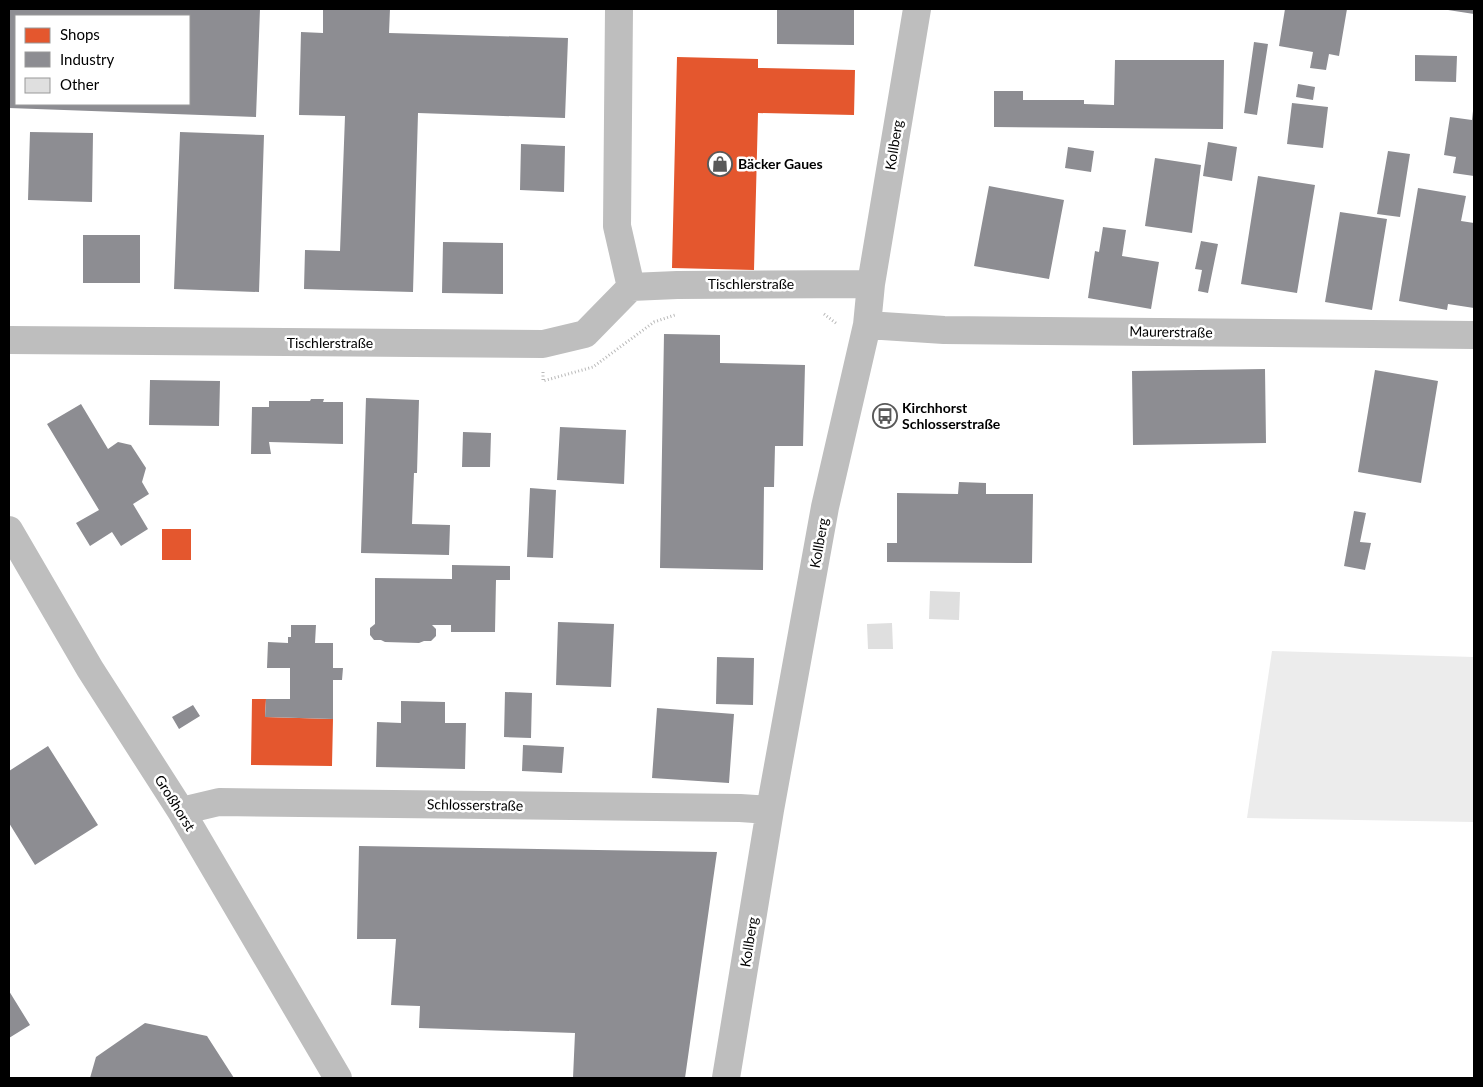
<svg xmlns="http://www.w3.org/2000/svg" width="1483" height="1087" font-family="Lato,sans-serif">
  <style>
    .green { fill: #ececec }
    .shops { fill: #e4572e }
    .industry { fill: #8d8d92; fill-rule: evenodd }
    .building { fill: #dfdfdf }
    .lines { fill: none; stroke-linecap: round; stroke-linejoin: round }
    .path { stroke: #b9b9b9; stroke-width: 3; stroke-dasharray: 1 2.5; stroke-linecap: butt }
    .street { stroke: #bebebe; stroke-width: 28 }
    .labels { text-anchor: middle; stroke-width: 5; stroke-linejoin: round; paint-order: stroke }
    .street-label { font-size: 14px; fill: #000; stroke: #fff }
    .poi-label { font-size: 14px; font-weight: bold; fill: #000; stroke: #fff; text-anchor: start }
  </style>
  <rect width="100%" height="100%" fill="#fff"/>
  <path class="green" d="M1272,651L1474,657V822L1247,818Z"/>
  <path class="shops" d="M677,57L758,59V68L855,70L854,115L758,113L754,270L672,268Z
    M162,529H191V560H162Z
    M252,699H266L265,717L333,719L332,766L251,765Z"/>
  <path class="industry" d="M9,9H260L256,117L9,108ZM16,16H189V104H16Z
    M323,9H390L389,33L568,38L565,118L418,113L413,292L304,289L305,250L340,251L345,116L299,115L301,32L323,33Z
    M777,9H854V45L777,44Z
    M1285,9H1347L1339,56L1329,54L1326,70L1310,68L1313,52L1279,46Z
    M1448,9H1474V14L1448,10Z
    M1254,42L1268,44L1257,115L1244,113Z
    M1415,55L1457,56L1456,82L1415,81Z
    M1115,60H1224L1223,129L994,127V91H1023V100H1084V104L1114,105Z
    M1298,84L1315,87L1313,100L1296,97Z
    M1292,103L1328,107L1323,148L1287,144Z
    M1473,111H1474V176L1453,173L1456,157L1444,155L1450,117L1472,120Z
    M30,132L93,133L92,202L28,200Z
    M180,132L264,135L259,292L174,289Z
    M1208,142L1237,147L1232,181L1203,176Z
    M521,144L565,146L564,192L520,190Z
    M1068,147L1094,151L1091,172L1065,168Z
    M1388,151L1410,154L1400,217L1377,214Z
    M1155,158L1201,165L1192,233L1145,226Z
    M1258,176L1315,185L1297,293L1241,284Z
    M989,186L1064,200L1049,279L974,266Z
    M1418,188L1466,196L1461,221L1474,223V308L1448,304L1447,310L1399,301Z
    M1340,212L1387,219L1372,310L1325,302Z
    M1103,227L1126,230L1122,256L1159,262L1151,309L1088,298L1095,251L1099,252Z
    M83,235H140V283H83Z
    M1201,241L1218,244L1208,293L1198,291L1202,270L1195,269Z
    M443,242L503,243V294L442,293Z
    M664,334L720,335V363L805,365L803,446H775L774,487H764L763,570L660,568Z
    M1265,369L1266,443L1133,445L1132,371Z
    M1375,370L1438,381L1421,483L1358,472Z
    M150,380L220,381L219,426L149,425Z
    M366,398L419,400L417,473H414L412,524L450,525L449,555L361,553Z
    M311,399H324L323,402H343V444L269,442L271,454H251L252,407H269V401H310Z
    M81,404L108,449L118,442L131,445L146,468L142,482L149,494L133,504L148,529L121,546L112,532L90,546L76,523L99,510L47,424Z
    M560,427L626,430L624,484L557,480Z
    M463,432L491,433L490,467H462Z
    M959,482L986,483V494H1033L1032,563L887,562V543H897V493L958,494Z
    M530,488L556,490L553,558L527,557Z
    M1354,511L1366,513L1360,542L1371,543L1365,570L1344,566Z
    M452,565L510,566V580H496L495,632H451V625H432L436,629V636L431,641H424L419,643L385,642L381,640H374L370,635V628L375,624V578L452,579Z
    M558,622L614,624L611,687L556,685Z
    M291,625H316L315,643H333V668H343L342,680H333V719L265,717L266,699H290V668H267L268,642L288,643V637H291Z
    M717,657L754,658L753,705L716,704Z
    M505,692L532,693L531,738L504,737Z
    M401,701L445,702V723H466L465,769L376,767L377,722L401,723Z
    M193,705L200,716L179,729L172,717Z
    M657,708L734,714L729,783L652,778Z
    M523,745L564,747L562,773L522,771Z
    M48,746L98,825L35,865L9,823V771Z
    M359,846L717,852L685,1078H573L575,1033L419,1028L420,1006L391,1005L396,939H357Z
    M9,991L30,1025L9,1038Z
    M145,1023L207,1036L234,1078H90L96,1057Z"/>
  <path class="building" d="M930,591L960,592L959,620L929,619Z
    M892,623L893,649H868L867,624Z"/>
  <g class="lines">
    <path class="path" d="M824,314L837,324
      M543,372V381L593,367L654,322L675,315"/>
    <path class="street" d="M619,9L617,226L631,287
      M867,325L944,330L1474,335
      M9,340L543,344L585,334L631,287L677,285L871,284
      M9,530L90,669L181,811L338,1078
      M181,811L219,802L740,808L770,810
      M726,1078L770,810L825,507L867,325L871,284L917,9"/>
  </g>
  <defs>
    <symbol id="shop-ring" viewBox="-11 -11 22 22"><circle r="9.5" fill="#fff" stroke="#595959" stroke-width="1.5"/><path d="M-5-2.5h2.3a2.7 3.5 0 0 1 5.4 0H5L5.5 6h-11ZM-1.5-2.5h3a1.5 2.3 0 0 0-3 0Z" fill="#595959"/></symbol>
    <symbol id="bus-ring" viewBox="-11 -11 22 22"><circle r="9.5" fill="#fff" stroke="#595959" stroke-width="1.5"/><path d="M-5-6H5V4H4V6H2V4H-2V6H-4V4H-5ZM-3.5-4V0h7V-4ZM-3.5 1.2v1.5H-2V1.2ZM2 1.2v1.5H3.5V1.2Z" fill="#595959"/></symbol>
  </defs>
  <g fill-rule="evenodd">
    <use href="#shop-ring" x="706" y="150" width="28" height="28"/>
    <use href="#bus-ring" x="871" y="402" width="28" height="28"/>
  </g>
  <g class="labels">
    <g class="street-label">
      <text transform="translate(894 145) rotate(-81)" y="5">Kollberg</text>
      <text x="751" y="289">Tischlerstraße</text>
      <text transform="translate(1171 332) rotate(1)" y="5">Maurerstraße</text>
      <text x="330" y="348">Tischlerstraße</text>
      <text transform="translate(819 543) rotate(-80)" y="5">Kollberg</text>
      <text transform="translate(175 803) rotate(58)" y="5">Großhorst</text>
      <text transform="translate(475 805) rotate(1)" y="5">Schlosserstraße</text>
      <text transform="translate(749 942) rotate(-81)" y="5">Kollberg</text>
    </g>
    <g class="poi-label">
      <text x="738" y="169">Bäcker Gaues</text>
      <text x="902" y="413">Kirchhorst<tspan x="902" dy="16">Schlosserstraße</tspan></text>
    </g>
  </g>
  <rect width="1483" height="1087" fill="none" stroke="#000000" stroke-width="20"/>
  <rect x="15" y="15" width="175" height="90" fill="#ffffff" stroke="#999999"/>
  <rect x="25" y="28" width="25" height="15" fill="#e4572e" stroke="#999999"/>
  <text x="60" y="40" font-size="15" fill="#000000">Shops</text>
  <rect x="25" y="52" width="25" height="15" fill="#8d8d92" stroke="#999999"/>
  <text x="60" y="65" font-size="15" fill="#000000">Industry</text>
  <rect x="25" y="78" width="25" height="15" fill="#dfdfdf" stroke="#999999"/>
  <text x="60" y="90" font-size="15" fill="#000000">Other</text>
</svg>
